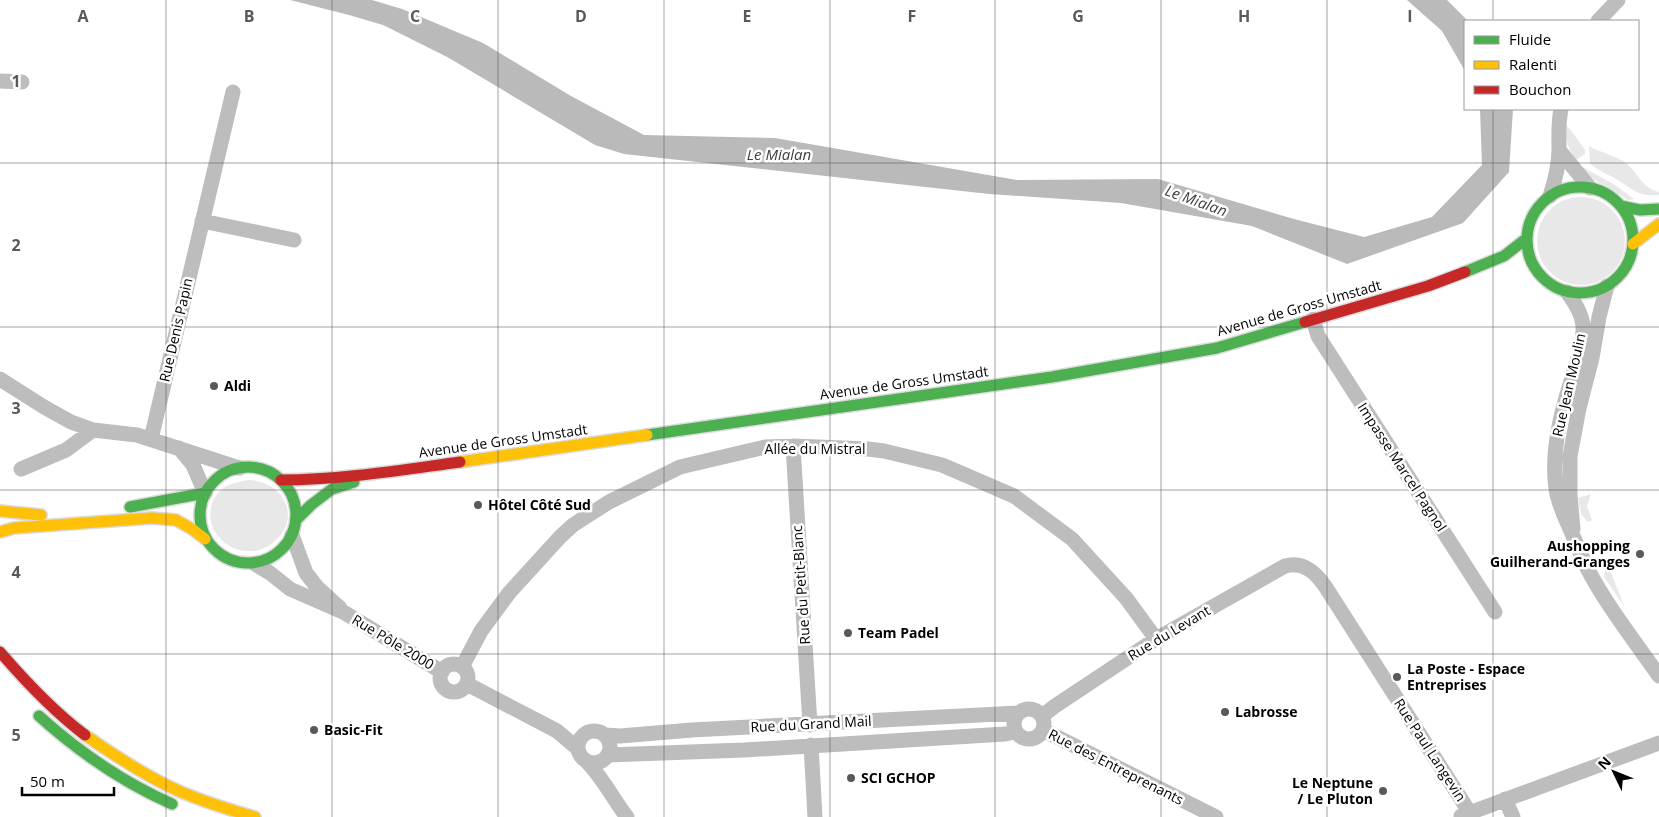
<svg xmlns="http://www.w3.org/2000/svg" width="1659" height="817" font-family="'Open Sans',sans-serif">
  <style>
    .green { fill: #e8e8e8 }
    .water { fill: #bababa }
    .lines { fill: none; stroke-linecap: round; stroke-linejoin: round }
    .fast-casing { stroke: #dbdbdb; stroke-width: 14 }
    .slow-casing { stroke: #dbdbdb; stroke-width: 14 }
    .jam-casing { stroke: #dbdbdb; stroke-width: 14 }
    .street { stroke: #bdbdbd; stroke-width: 15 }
    .fast { stroke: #4caf50; stroke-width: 11 }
    .slow { stroke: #ffc107; stroke-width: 11 }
    .jam { stroke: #c62828; stroke-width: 11 }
    .grid { fill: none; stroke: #595959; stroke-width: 1; stroke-opacity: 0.55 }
    .poi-dot { fill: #595959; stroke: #fff; stroke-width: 2 }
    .labels { text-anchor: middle; stroke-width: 5; stroke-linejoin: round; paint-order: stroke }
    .street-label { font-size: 14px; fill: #000; stroke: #fff }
    .poi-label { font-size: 14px; font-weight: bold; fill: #000; stroke: #fff; text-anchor: start }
    .water-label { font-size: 15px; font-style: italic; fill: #3e3e3e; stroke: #fff }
    .grid-label { font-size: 16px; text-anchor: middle; font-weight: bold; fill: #595959; stroke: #fff; stroke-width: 5; stroke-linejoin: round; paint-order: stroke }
  </style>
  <rect width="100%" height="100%" fill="#fff"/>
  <path class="green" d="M1565,125L1570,129L1585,150V154L1576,160C1568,149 1565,139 1565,125Z
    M1589,146C1601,153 1615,155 1626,163C1638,173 1643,189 1659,192V195C1638,197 1634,190 1618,180C1609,175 1601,172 1593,166L1590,163Z
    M1579,165L1615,185L1634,199L1628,200L1609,187L1592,179Z
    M1537 241a44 44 0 1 1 88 0a44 44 0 1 1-88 0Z
    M248,480C286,481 304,522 270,545C263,549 256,552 248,551C218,551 197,515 220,491C227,484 238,482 248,480Z
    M1591,494L1587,506L1592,520L1588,522L1581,514L1578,498Z
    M1610,570L1624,606L1604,577V572Z"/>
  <path class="water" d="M290,0H372L402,9L483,43L571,96L644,135L775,138L1017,180L1158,179L1294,219L1364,237L1432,217L1482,165L1480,109H1513L1509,172L1463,223L1347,264L1252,226L1121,203L989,194L624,154L595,145L449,58L383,25L349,15Z
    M1407,0H1447L1468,21H1465V71L1442,31Z"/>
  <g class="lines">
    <defs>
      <path id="fast" d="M1527 240a53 53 0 1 1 106 0a53 53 0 1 1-106 0Z
        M1621,206L1640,210L1659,209
        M1465,272L1504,256L1527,238
        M647,435L1052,377L1217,348L1305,322
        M200 515a48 48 0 1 1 96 0a48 48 0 1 1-96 0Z
        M130,507L205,493
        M296,520L311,505L332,489L354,482
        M39,716C79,752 122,782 172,804"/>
      <path id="slow" d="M1633,244L1659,224
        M460,462L647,435
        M0,511L41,515
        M0,532L14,528L152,518L176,520L192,529L205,539
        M85,735C115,756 147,777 181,792C205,802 230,810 255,817"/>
      <path id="jam" d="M1305,322L1428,286L1465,272
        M281,480C341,480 401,470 460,462
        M0,652C26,682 53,711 85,735"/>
    </defs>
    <use href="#fast" class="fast-casing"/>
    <use href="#slow" class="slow-casing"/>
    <use href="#jam" class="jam-casing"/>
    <path class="street" d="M1598,21L1618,0
      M0,81L22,82
      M1559,150L1590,188
      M1550,196C1555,181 1559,165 1559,149C1559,134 1558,124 1561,109
      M202,221L294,240
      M1567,292C1574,302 1582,313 1583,326C1584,344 1576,363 1571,381C1560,416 1551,452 1556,489C1559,508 1567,521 1574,538C1578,547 1582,557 1586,566C1606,605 1634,640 1659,676
      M1313,319L1318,336L1495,612
      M0,379L44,407L71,422L93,430L137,435L239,468
      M151,439L233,92
      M793,446L810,725
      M179,448L193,465L205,493
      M21,469L66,450L93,430
      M1573,529L1570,496V456L1579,408L1592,358L1599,317L1607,286
      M292,535L306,573L317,587L340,608
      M255,564L270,573L290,589L345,613L442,672
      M440 678a14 14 0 1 1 28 0a14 14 0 1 1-28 0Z
      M462,667L481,631L509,593L560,537L573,525L609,502L680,467L765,447L793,446L868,449L884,451L942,465L1014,496L1072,539L1126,598L1156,639
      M467,684L557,731L577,748
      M1014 724a15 15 0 1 1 30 0a15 15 0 1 1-30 0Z
      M1042,716L1055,706L1156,639L1285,566C1303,561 1315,572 1325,586L1470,813
      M1043,730L1216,817
      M578 747a16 16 0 1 1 32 0a16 16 0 1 1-32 0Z
      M605,735L620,736L692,730L1018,713
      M811,745L815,817
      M608,755L744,750L1005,734L1015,732
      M587,762C603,778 613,799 627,817
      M1505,799L1513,817
      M1461,816L1659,743"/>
    <use href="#fast" class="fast"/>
    <use href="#slow" class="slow"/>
    <use href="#jam" class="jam"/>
  </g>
  <path class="grid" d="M166,0V817M332,0V817M498,0V817M664,0V817M830,0V817M995,0V817M1161,0V817M1327,0V817M1493,0V21M1493,109V817M0,163H1659M0,327H1659M0,490H1659M0,654H1659"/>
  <g class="poi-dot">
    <circle cx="214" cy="386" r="5"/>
    <circle cx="478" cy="505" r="5"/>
    <circle cx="1640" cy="554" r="5"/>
    <circle cx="848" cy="633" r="5"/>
    <circle cx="1397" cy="677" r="5"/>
    <circle cx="1225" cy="712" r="5"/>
    <circle cx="314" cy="730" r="5"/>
    <circle cx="851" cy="778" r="5"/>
    <circle cx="1383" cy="791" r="5"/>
  </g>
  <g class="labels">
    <g class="street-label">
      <text transform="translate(1299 308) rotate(-16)" y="5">Avenue de Gross Umstadt</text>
      <text transform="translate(176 330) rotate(-77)" y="5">Rue Denis Papin</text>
      <text transform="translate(904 383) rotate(-8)" y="5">Avenue de Gross Umstadt</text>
      <text transform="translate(1569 385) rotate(-77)" y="5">Rue Jean Moulin</text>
      <text transform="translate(503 441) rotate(-8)" y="5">Avenue de Gross Umstadt</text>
      <text x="815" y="454">Allée du Mistral</text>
      <text transform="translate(1402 467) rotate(57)" y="5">Impasse Marcel Pagnol</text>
      <text transform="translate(801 585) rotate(-94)" y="5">Rue du Petit-Blanc</text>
      <text transform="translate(1169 633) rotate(-31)" y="5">Rue du Levant</text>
      <text transform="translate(393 642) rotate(31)" y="5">Rue Pôle 2000</text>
      <text transform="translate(811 724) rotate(-3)" y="5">Rue du Grand Mail</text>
      <text transform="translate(1430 750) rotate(57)" y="5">Rue Paul Langevin</text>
      <text transform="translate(1116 767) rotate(27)" y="5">Rue des Entreprenants</text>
    </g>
    <g class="poi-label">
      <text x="224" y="391">Aldi</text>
      <text x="488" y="510">Hôtel Côté Sud</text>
      <text x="1630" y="551" text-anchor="end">Aushopping<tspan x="1630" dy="16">Guilherand-Granges</tspan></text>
      <text x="858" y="638">Team Padel</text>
      <text x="1407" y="674">La Poste - Espace<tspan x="1407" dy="16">Entreprises</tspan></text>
      <text x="1235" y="717">Labrosse</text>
      <text x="324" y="735">Basic-Fit</text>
      <text x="861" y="783">SCI GCHOP</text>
      <text x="1373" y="788" text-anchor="end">Le Neptune<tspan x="1373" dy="16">/ Le Pluton</tspan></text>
    </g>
    <g class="water-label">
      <text x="779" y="160">Le Mialan</text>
      <text transform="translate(1196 201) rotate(20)" y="5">Le Mialan</text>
    </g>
  </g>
  <g class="grid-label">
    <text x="83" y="22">A</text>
    <text x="249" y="22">B</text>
    <text x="415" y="22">C</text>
    <text x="581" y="22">D</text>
    <text x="747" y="22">E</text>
    <text x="912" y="22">F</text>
    <text x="1078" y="22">G</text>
    <text x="1244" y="22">H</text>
    <text x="1410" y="22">I</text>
    <text x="16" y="87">1</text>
    <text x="16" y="251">2</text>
    <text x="16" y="414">3</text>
    <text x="16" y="578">4</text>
    <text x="16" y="741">5</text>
  </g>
  <rect x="1464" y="20" width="175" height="90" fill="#ffffff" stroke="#999999"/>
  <rect x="1474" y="36" width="25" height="8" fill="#4caf50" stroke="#999999"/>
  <text x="1509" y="45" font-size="15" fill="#000000">Fluide</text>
  <rect x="1474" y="61" width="25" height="8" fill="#ffc107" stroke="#999999"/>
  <text x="1509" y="70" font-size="15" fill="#000000">Ralenti</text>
  <rect x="1474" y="86" width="25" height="8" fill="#c62828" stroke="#999999"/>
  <text x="1509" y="95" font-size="15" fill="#000000">Bouchon</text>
  <g transform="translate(1614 772) rotate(313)" stroke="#ffffff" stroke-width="4" paint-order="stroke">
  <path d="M0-4L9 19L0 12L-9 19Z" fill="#000000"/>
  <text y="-8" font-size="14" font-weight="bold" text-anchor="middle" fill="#000000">N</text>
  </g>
  <path d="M22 787v8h92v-8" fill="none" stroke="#000000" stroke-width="2.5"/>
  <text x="30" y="787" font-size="15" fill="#000000" stroke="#ffffff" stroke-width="4" paint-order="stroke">50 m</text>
</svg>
